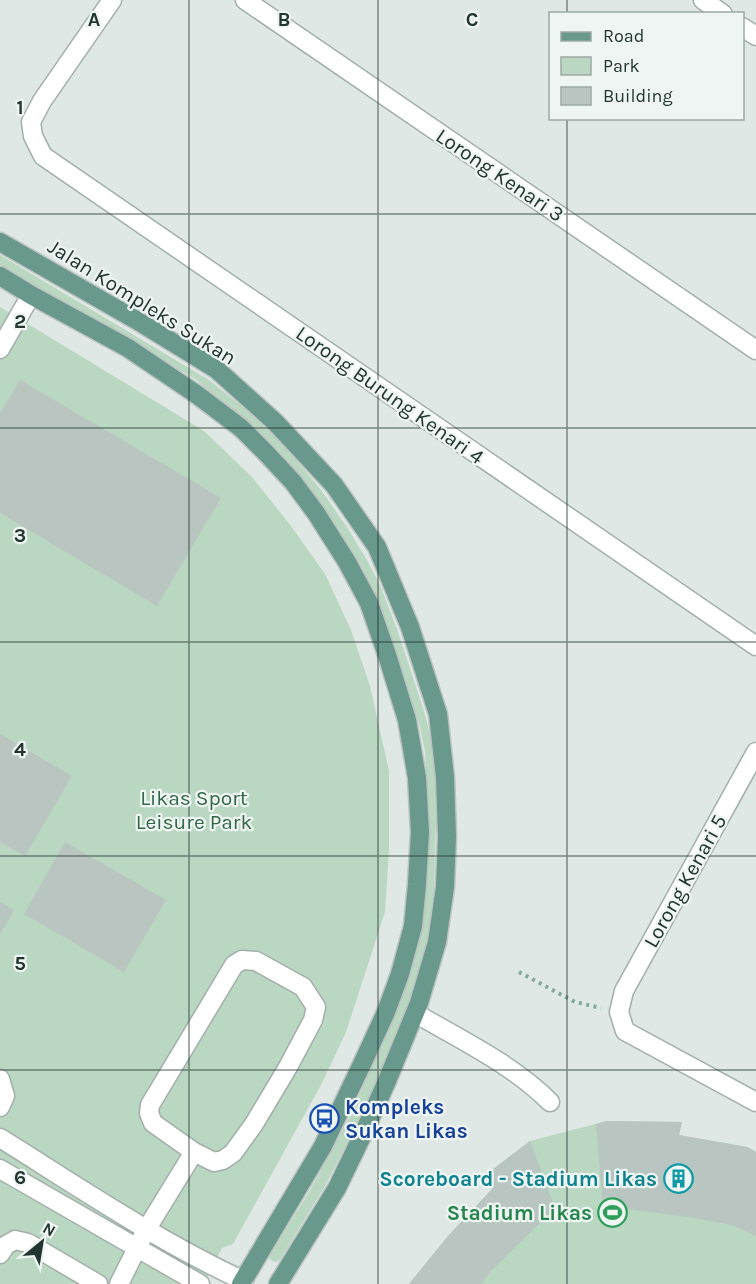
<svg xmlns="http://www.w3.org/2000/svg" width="756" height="1284" font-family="Karla,sans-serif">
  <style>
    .green { fill: #bad7c2 }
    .building { fill: #b8c5c0 }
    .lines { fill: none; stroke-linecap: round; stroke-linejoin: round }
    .minor-casing { stroke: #a3afab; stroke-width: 21 }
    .major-casing { stroke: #bdc3c1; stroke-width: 21 }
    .path { stroke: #83a89d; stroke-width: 4; stroke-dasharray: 3 4.5; stroke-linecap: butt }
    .minor { stroke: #fff; stroke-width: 18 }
    .major { stroke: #69988d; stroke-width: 18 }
    .grid { fill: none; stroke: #223631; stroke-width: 1.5; stroke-opacity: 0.55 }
    .labels { text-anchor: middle; stroke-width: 4.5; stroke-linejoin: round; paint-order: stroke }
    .street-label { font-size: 21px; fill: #223631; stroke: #eff5f2 }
    .park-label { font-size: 21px; fill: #326748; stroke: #eff5f2 }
    .transit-label { font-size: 21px; font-weight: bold; fill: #164399; stroke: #eff5f2; text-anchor: start }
    .culture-label { font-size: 21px; font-weight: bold; fill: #0d838f; stroke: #eff5f2; text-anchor: end }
    .leisure-label { font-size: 21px; font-weight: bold; fill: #27864d; stroke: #eff5f2; text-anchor: end }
    .grid-label { font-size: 20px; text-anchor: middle; font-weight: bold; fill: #223631; stroke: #eff5f2; stroke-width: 4.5; stroke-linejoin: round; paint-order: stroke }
  </style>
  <rect width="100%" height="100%" fill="#dfe8e4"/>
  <path class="green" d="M0,255L209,380L244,408L281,441L321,490L347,527L368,562L380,585L397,629L424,711L432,742L435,763L436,822L434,891L427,949L421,972L401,1021L364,1111L325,1186L280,1260L276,1262L272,1261L269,1258L271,1253L309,1192L333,1148L352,1112L394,1015L412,969L419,934L428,812L425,751L419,723L377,599L361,565L326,510L306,483L279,451L255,428L195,379L0,265Z
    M0,307L204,431L252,477L291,526L325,574L351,630L370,686L389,771V849L385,912L346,1032L322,1083L233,1244L222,1248L204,1284H0Z
    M607,1121L682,1122L679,1135L747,1147L756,1152V1284H409L448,1236L492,1189L483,1177L530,1141Z"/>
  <path class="building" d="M20,380L221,498L157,606L0,513V413Z
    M0,734L72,776L25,856L0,842Z
    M65,842L166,900L124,972L24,914Z
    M0,902L14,910L0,935Z
    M607,1121L682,1122L679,1135L747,1147L756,1152V1236L732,1225L688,1217L603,1206L596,1124Z
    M530,1141L555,1208L490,1272L481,1284H409L448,1236L492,1189L483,1177Z"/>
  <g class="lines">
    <defs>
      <path id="minor" d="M112,0L42,101L31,122L33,136L43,156L756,646
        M245,0L756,350
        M703,0L723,14
        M742,27L756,36
        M0,349L31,295
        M756,752L624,991L619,1012L625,1031L756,1102
        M242,960L256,961L303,987L316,1007L313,1020L288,1067L254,1124L233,1153L223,1160L214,1162L194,1152L153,1123L149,1113L150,1105L234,965Z
        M415,1013C461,1040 512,1064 550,1102
        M0,1079L5,1096L0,1107
        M0,1138C80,1188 158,1241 244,1281
        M0,1169L200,1284
        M0,1254L6,1245L15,1240L28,1243L98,1284
        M119,1284L146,1230L194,1152"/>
      <path id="major" d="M0,242L143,324L216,369L275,422L334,485L377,547L410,627L438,714L445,777L447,837L445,887L437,942L419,1003L387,1081L365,1130L337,1188L278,1284
        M0,276L31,295L128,348L196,394L241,428L267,454L293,482L316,513L347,562L369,603L387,655L407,720L417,778L420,832L417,884L413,926L400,974L386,1012L363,1062L323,1146L241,1284"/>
    </defs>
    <use href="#minor" class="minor-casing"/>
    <use href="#major" class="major-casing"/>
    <path class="path" d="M519,972L575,1002L601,1008"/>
    <use href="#minor" class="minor"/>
    <use href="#major" class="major"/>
  </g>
  <path class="grid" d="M189,0V1284M378,0V1284M567,0V14M567,118V1284M0,214H756M0,428H756M0,642H756M0,856H756M0,1070H756"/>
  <defs>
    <symbol id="bus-ring" viewBox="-11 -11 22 22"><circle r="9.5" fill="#eff5f2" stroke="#1a4fb4" stroke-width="1.5"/><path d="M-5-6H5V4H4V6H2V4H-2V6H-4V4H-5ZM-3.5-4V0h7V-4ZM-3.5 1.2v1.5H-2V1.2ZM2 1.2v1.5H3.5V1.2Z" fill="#1a4fb4"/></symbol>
    <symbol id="building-ring" viewBox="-11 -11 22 22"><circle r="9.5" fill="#eff5f2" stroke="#0f9aa8" stroke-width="1.5"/><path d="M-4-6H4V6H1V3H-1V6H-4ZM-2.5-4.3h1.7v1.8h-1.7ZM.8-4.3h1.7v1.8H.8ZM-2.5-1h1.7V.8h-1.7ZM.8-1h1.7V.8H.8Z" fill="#0f9aa8"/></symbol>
    <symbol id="stadium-ring" viewBox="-11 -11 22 22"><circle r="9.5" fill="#eff5f2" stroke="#2e9e5b" stroke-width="1.5"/><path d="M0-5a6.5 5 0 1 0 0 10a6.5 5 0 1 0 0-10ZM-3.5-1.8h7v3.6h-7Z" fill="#2e9e5b"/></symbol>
  </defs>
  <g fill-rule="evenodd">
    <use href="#bus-ring" x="308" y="1102" width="33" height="33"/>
    <use href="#building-ring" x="662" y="1162" width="33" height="33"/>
    <use href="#stadium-ring" x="596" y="1196" width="33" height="33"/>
  </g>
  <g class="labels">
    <g class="street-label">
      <text transform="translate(500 175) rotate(34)" y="7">Lorong Kenari 3</text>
      <text transform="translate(142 302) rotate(32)" y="7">Jalan Kompleks Sukan</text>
      <text transform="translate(390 395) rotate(35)" y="7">Lorong Burung Kenari 4</text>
      <text transform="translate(685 881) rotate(-61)" y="7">Lorong Kenari 5</text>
    </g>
    <g class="park-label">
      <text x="194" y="805">Likas Sport<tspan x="194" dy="24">Leisure Park</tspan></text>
    </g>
    <g class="transit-label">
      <text x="345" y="1114">Kompleks<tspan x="345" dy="24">Sukan Likas</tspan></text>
    </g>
    <g class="culture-label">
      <text x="657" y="1186">Scoreboard - Stadium Likas</text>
    </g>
    <g class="leisure-label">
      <text x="592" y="1220">Stadium Likas</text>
    </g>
  </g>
  <g class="grid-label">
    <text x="94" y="26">A</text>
    <text x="284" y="26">B</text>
    <text x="472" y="26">C</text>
    <text x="20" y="114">1</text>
    <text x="20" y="328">2</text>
    <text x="20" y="542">3</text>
    <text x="20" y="756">4</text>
    <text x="20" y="970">5</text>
    <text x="20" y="1184">6</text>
  </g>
  <rect x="549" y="12" width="195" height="108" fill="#eff5f2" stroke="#9da9a5" stroke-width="1.5"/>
  <rect x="561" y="32" width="30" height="9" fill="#69988d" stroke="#9da9a5" stroke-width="1.5"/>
  <text x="603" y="42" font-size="18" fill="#223631">Road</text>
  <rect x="561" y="57" width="30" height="18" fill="#bad7c2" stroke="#9da9a5" stroke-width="1.5"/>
  <text x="603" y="72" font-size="18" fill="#223631">Park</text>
  <rect x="561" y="87" width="30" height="18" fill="#b8c5c0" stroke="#9da9a5" stroke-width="1.5"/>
  <text x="603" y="102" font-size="18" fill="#223631">Building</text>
  <g transform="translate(42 1242) rotate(30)" stroke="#eff5f2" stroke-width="4.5" paint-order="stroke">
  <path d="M0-4.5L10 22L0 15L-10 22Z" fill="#223631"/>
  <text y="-9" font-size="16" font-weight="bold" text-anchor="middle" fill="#223631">N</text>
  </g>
</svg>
